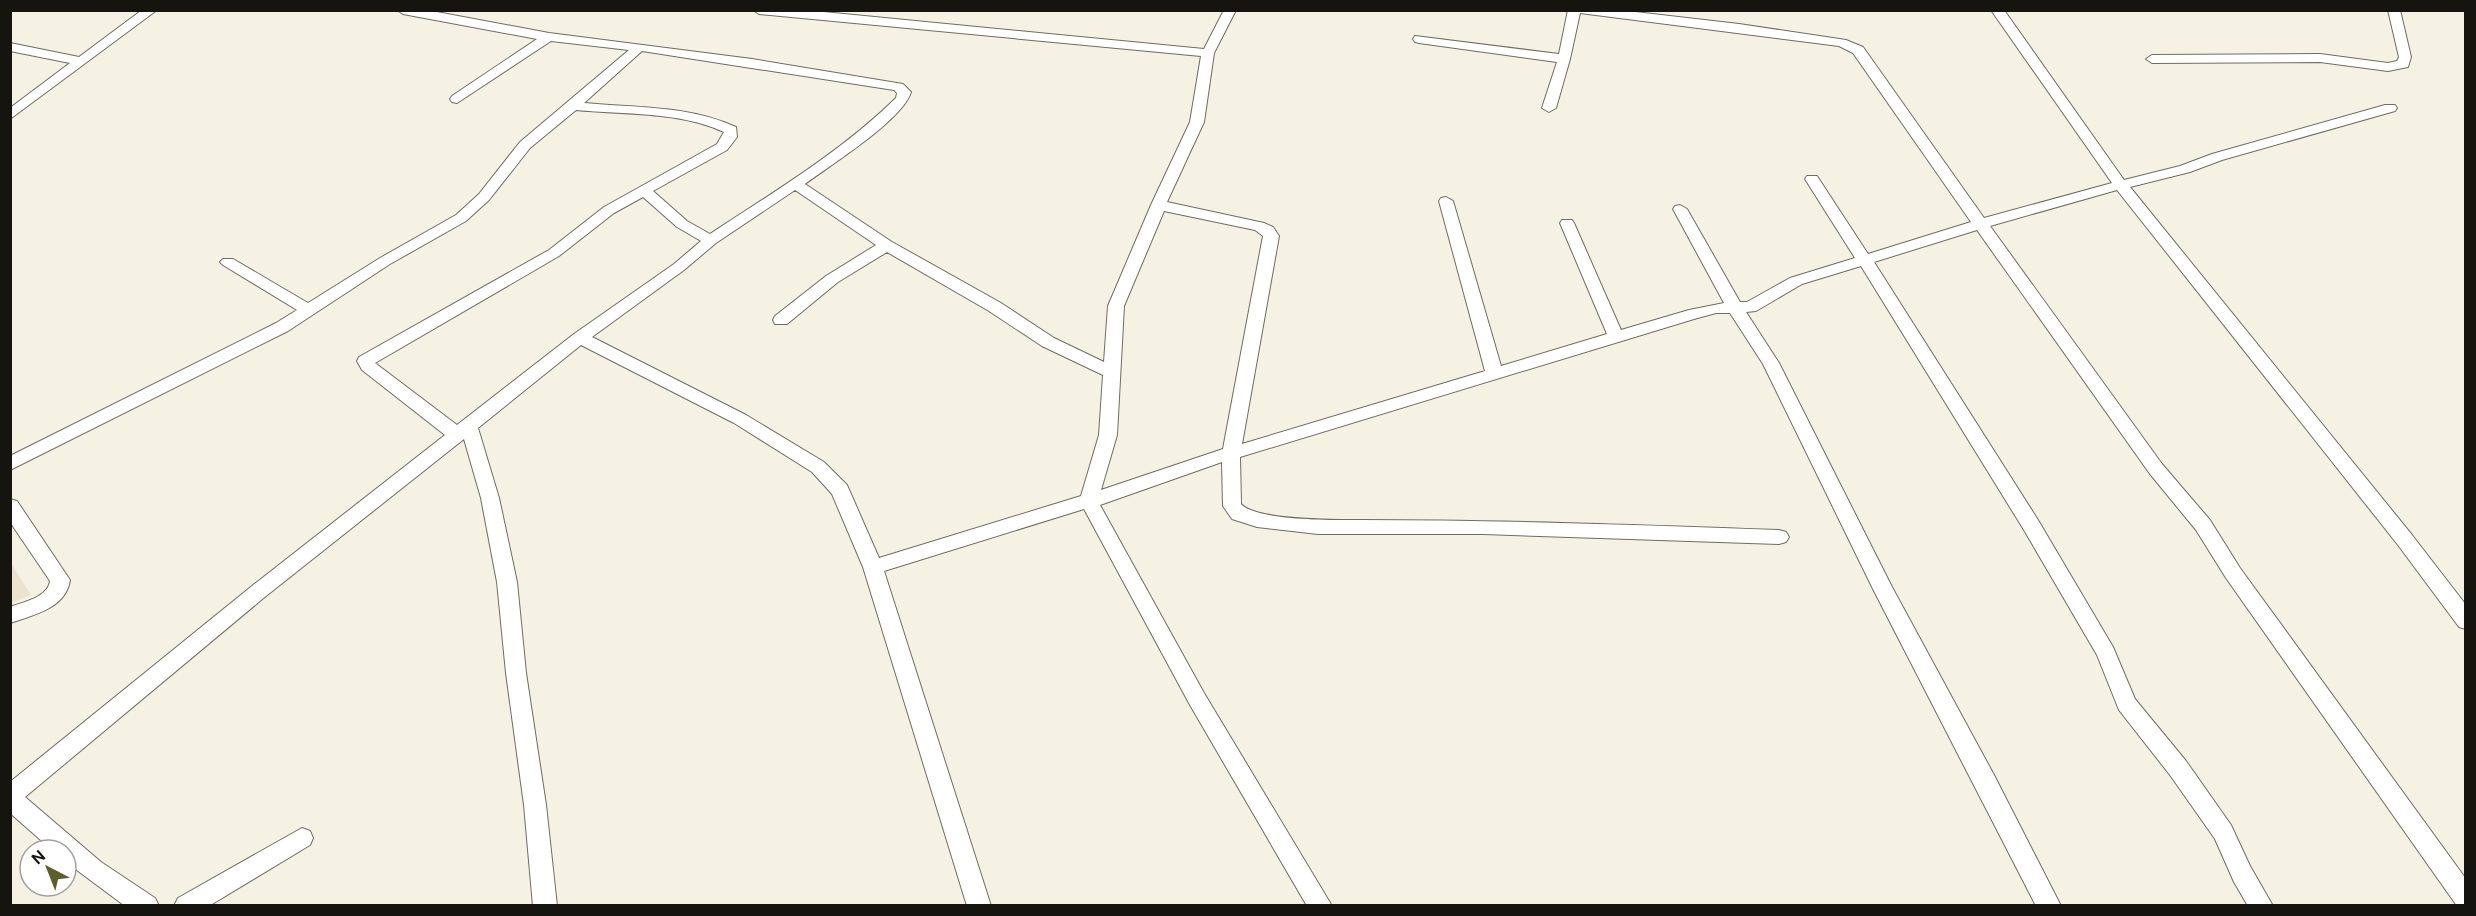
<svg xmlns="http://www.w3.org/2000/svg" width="2476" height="916" font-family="'DM Sans',sans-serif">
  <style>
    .built { fill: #eae4cf }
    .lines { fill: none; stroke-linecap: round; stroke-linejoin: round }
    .minor-casing { stroke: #706c60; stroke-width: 2 }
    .minor { fill: #fff; fill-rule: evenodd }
  </style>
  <rect width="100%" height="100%" fill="#f5f1e3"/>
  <path class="built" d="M11,563L31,595L11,603H10Z"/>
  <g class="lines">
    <defs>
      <path id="minor" d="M142,10H157L10,119V108L70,63L10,51V43L79,57Z
        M397,10H426L549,33L752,59L903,84L911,92C903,120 829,166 805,184L892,242L1001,303L1054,338L1104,362L1108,306L1151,205L1190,122L1201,56L759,14L753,10H803L1204,49L1224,10H1236L1214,53L1204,122L1167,202L1264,223L1273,227L1279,236L1242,444L1485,371L1439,201L1441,198L1446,197L1453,201L1501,366L1607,334L1560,223L1562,220H1572L1574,223L1621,330L1689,310L1724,303L1673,209L1675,206L1680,205L1687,209L1740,302H1747L1790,278L1855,258L1805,179L1807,176H1817L1868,254L1971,222L1853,53L1839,46L1580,13L1570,59L1556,108L1549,112L1542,108L1557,62L1419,43L1415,42L1413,39L1415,36L1559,54L1568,10H1618L1739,24L1846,40L1863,47L1984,218L2112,183L1991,10H2004L2124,180L2180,166L2212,154L2385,105H2395L2397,108L2395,111L2222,160L2190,172L2130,187L2412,535L2466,605V629L2459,627L2398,545L2117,190L1990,226L2162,464L2210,520L2240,568L2466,879V906H2457L2226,578L2196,530L2150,474L1977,230L1874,262L2038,520L2113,647L2135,699L2186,761L2231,825L2250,866L2273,906H2248L2234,882L2215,839L2170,775L2119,710L2097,655L2024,530L1861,266L1802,284L1756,311L1746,312L1779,363L1892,587L1994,775L2061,906H2036L1873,589L1763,364L1730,313H1716L1694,319L1240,457L1241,504C1256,521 1337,520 1361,520C1500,520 1640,525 1779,530L1786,532L1789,537L1786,542L1779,544L1483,534H1318L1257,527L1232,519L1223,506L1222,462L1100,505L1204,693L1332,906H1307L1190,705L1084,509L884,571L991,906H967L863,567L832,494L812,472L734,423L581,345L478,428L499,498L517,582L526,673L546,805L557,906H533L524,805L506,673L497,582L481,498L464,439L266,596L25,797L101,862L155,898L159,906H125L66,862V850H52L10,813V782L252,586L445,435L362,370L357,361L359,357L549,250L604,207L717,144L724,132C678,111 625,115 576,110L530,148L489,200L466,221L390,264L288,331L10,470V456L276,323L297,310L223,265L220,262L223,259H233L308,303L380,258L456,215L479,194L520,142L629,50L551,41L457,103L452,102L450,99L452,96L537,39L403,14ZM642,51L894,90L897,93L896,98C842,151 774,192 710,234L687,221L653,191L727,150L737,137L736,127C688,105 636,108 584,103ZM795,190L876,245L826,276L775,316L773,320L775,324H787L838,282L887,252L989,311L1042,346L1103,375L1099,435L1081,496L879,558L847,485L824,462L746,415L592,337L684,270L716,243ZM643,197L677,227L701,241L674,264L574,334L457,425L375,363L559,256L614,213ZM1164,211L1255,230L1263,236L1223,449L1101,490L1117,435L1124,306Z
        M2388,10H2400L2411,57L2408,67L2388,71L2320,62L2152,63L2146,59L2152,55L2320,54L2388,63L2397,61L2399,57Z
        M10,499L17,501L70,580C66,608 34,615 10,623V607C24,602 48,597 50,581L10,522Z
        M302,828L310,831L313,838L310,845L209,906H174L178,898Z"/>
    </defs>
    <use href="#minor" class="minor-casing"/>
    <use href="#minor" class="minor"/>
  </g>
  <rect width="2476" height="916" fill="none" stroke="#15140f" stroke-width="24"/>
  <g transform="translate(48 868) rotate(318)"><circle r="28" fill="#ffffff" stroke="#a1a19f" stroke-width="1.5"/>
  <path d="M0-4.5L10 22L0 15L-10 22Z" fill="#5d5e2b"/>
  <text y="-9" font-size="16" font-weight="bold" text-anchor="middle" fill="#15140f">N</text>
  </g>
</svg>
